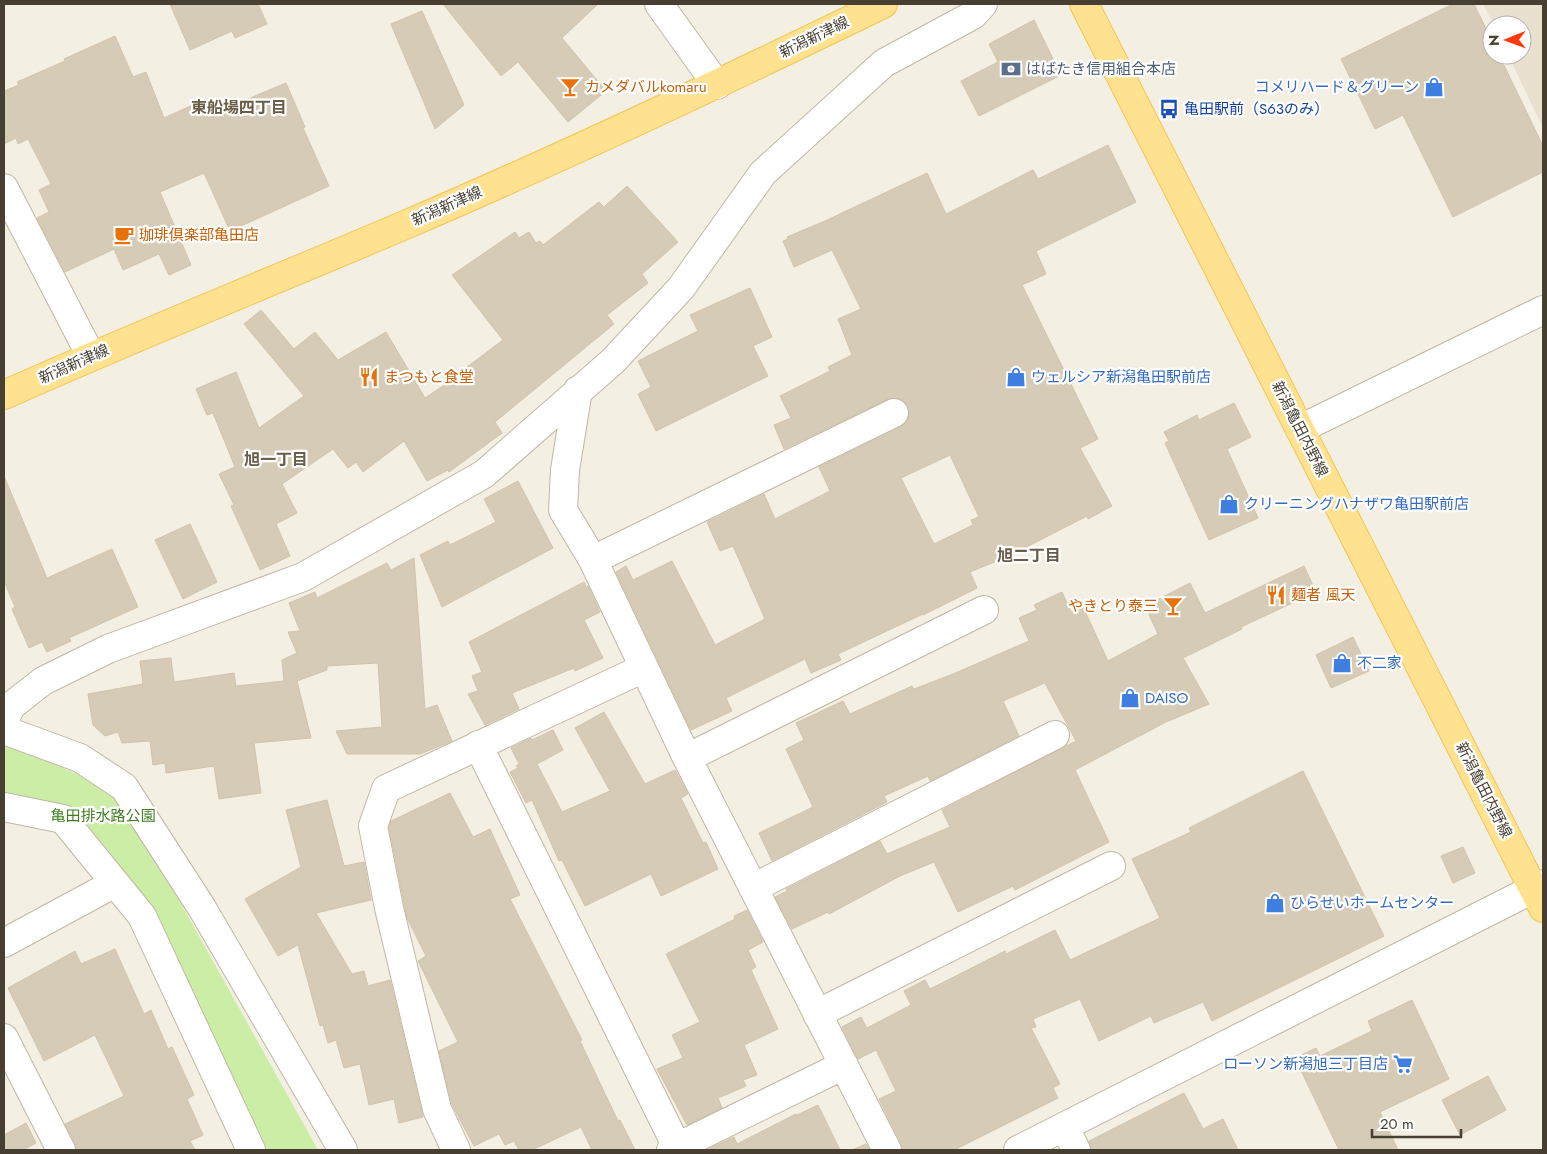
<svg xmlns="http://www.w3.org/2000/svg" width="1547" height="1154" font-family="Jost,'Noto Sans JP',sans-serif">
  <style>
    .residential { fill: #e8e1d0 }
    .green { fill: #cbeda6 }
    .building { fill: #d6cbb7; stroke: #d2c3a9; fill-rule: evenodd }
    .lines { fill: none; stroke-linecap: round; stroke-linejoin: round }
    .street-casing { stroke: #c0b7a4; stroke-width: 30 }
    .primary-casing { stroke: #f2c553; stroke-width: 30 }
    .street { stroke: #fff; stroke-width: 28 }
    .primary { stroke: #ffe290; stroke-width: 28 }
    .labels { text-anchor: middle; stroke-width: 4.5; stroke-linejoin: round; paint-order: stroke }
    .street-label { font-size: 15px; fill: #463f32; stroke: #fff }
    .service-label { font-size: 15px; fill: #4e5e75; stroke: #fff; text-anchor: start }
    .food-label { font-size: 15px; fill: #c56008; stroke: #fff; text-anchor: start }
    .shop-label { font-size: 15px; fill: #366cbe; stroke: #fff; text-anchor: start }
    .transit-label { font-size: 15px; fill: #164399; stroke: #fff; text-anchor: start }
    .park-label { font-size: 15px; fill: #417e1f; stroke: #fff }
    .neighbourhood-label { font-size: 16px; font-weight: bold; fill: #6a5d48; stroke: #fff }
  </style>
  <rect width="100%" height="100%" fill="#f4efe3"/>
  <path class="residential" d="M1483,4H1543V128L1508,55H1522V25H1494Z"/>
  <path class="green" d="M4,745H14L120,794L318,1150H263L67,810L4,799Z"/>
  <path class="building" d="M170,4H258L267,24L235,38L232,31L190,50Z
    M443,4H598L562,38L606,91L568,122L518,62L501,76Z
    M1453,4H1474L1492,41V55H1499L1543,146V172L1453,217L1403,115L1375,129L1341,59Z
    M422,11L464,105L435,129L391,24Z
    M1034,20L1061,75L979,116L961,81L998,62L989,44Z
    M115,36L133,77L146,72L164,118L206,99L212,114L286,83L305,127L303,128L329,186L230,231L204,173L160,192L191,265L169,275L159,254L123,270L114,249L65,272L37,218L49,212L39,190L51,184L28,139L18,144L16,138L4,144V91L19,85L17,82L65,61L64,59Z
    M1108,145L1136,202L1036,251L1046,274L1022,285L1098,439L1080,448L1112,506L1088,519L1087,516L1009,556L970,572L977,588L923,615V614L838,654L841,660L811,673L805,659L726,698L732,711L691,730L616,572L626,566L633,580L672,561L715,645L765,619L733,546L720,551L707,522L764,494L775,519L830,491L819,467L901,427L907,422L909,415L908,407L903,400L896,398L888,399L784,449L774,425L791,418L780,396L830,371L828,367L852,355L838,319L861,309L832,250L794,267L783,241L788,239L787,237L825,221L927,173L946,214L1033,170L1038,179ZM950,455L979,517L971,520L973,525L934,544L901,478Z
    M627,186L678,242L642,274L648,283L607,315L614,324L495,422L502,433L449,472L448,470L427,481L404,441L363,472L356,462L348,468L333,449L282,484L297,513L276,524L290,556L260,570L231,506L234,505L219,474L235,467L213,413L207,415L196,389L236,372L259,428L304,396L244,324L261,310L294,349L315,332L338,360L386,332L425,398L464,372L463,370L503,340L452,275L515,232L519,238L529,232L536,243L540,241L543,245L599,202L604,207Z
    M750,288L772,337L753,346L768,376L656,431L638,394L651,387L638,361L698,331L690,315Z
    M1234,403L1251,437L1227,449L1258,518L1209,540L1165,443L1169,441L1164,432L1197,415L1199,420Z
    M4,476L47,578L112,549L138,607L69,638L71,641L47,652L42,642L29,648L12,609L15,607L4,581Z
    M518,481L553,548L442,607L420,555L448,541L450,545L496,522L484,499Z
    M190,524L217,582L183,599L155,540Z
    M414,558L425,709L437,705L452,741L420,754H347L336,731L382,727L378,663L327,666V670L297,681L311,738L254,743L261,793L219,799L214,766L166,773L165,763L153,765L150,741L122,743L118,732L105,736L93,725L88,694L143,684L140,661L171,658L174,682L234,673L236,686L284,681L282,660L297,653L288,632L300,631L289,603L315,592L317,598L387,563L391,570Z
    M1304,566L1316,592L1241,627L1242,629L1183,658L1209,704L1166,722L1075,770L1109,842L1015,890L1013,886L958,912L934,862L900,876L829,914L828,912L792,929L775,897L787,891L786,889L880,841L887,854L950,827L942,810L1076,741L1045,683L1003,701L1019,736L930,781L928,776L884,796L887,802L772,861L759,833L813,807L786,749L804,740L796,723L843,701L850,714L912,686L914,689L953,674L1029,641L1019,618L1037,610L1034,605L1062,592L1071,612L1083,607L1108,661L1158,634L1145,606L1190,583L1205,613Z
    M584,582L586,587L588,586L600,612L584,620L603,658L575,671L574,668L512,693L519,709L485,725L468,694L478,691L472,676L482,672L469,642Z
    M1353,637L1369,671L1331,688L1316,655Z
    M604,712L645,784L675,770L688,794L681,798L703,843L706,842L718,869L661,896L651,874L585,906L562,860L559,861L532,800L526,803L510,772L518,768L516,766L519,764L511,748L531,738L532,740L553,730L563,750L537,764L562,812L610,791L575,728Z
    M1303,771L1384,936L1212,1021L1203,1002L1154,1023L1151,1016L1099,1041L1080,999L1033,1019L1036,1027L1031,1028L1060,1084L1053,1088L1058,1098L954,1150H903L901,1143L879,1099L896,1091L876,1050L858,1059L842,1027L861,1017L867,1028L911,1005L904,991L925,980L930,989L1005,951L1006,954L1055,930L1070,960L1160,918L1132,859L1191,832L1189,828Z
    M450,793L473,837L490,829L520,895L510,899L582,1040L580,1041L618,1121L620,1120L635,1150H592L581,1127L532,1150H519L514,1141L505,1145L499,1134L474,1146L460,1120L452,1104L439,1051L458,1042L418,961L426,956L407,918L389,827L391,821Z
    M327,800L344,866L364,862L371,900L316,913L352,974L364,971L368,986L390,980L423,1117L399,1123L394,1099L369,1105L360,1064L344,1068L336,1040L328,1043L323,1025L320,1026L298,945L278,956L245,899L301,867L286,810Z
    M1463,847L1475,873L1453,883L1441,856Z
    M747,910L763,942L748,950L756,967L751,970L778,1029L744,1045L757,1075L743,1080L746,1086L718,1098L722,1108L687,1125L657,1069L683,1058L672,1035L700,1022L666,954L735,919L734,916Z
    M115,949L144,1014L151,1010L168,1049L172,1047L194,1095L187,1099L203,1135L190,1141L195,1150H77L75,1143L65,1124L124,1096L95,1035L44,1061L8,988L75,951L81,964Z
    M1412,1000L1449,1079L1380,1112L1398,1150H1339L1295,1058L1316,1048L1320,1056L1372,1031L1368,1021Z
    M1488,1076L1506,1110L1460,1135L1442,1100Z
    M1184,1093L1203,1129L1223,1119L1238,1150H1091L1089,1141Z
    M818,1105L840,1150H706L734,1137L737,1144L796,1114L797,1115Z
    M26,1123L36,1143L23,1150H4V1135Z
    M866,1144L870,1150H852Z"/>
  <g class="lines">
    <defs>
      <path id="street" d="M659,4L717,85
        M4,188L91,356
        M578,390L565,470L563,510L593,560L687,758L887,1150
        M1300,429L1543,310
        M593,560L894,413
        M4,721L11,706L43,681L108,649L303,577L484,474L613,361L681,288L763,173L884,63L973,15L983,4
        M4,730L80,758L124,787L202,908L343,1150
        M478,745L677,1147
        M687,758L984,610
        M4,807L63,819L142,916L251,1150
        M753,888L1055,735
        M4,943L115,883
        M817,1014L1111,866
        M4,1038L61,1150
        M1065,1127L1076,1150
        M456,1150L437,1109L389,908L373,826L386,789L644,668
        M671,1150L844,1065
        M1018,1150L1543,884"/>
      <path id="primary" d="M1084,4L1543,908
        M4,395C136,336 271,282 405,225C566,156 725,81 883,4"/>
    </defs>
    <use href="#street" class="street-casing"/>
    <use href="#primary" class="primary-casing"/>
    <use href="#street" class="street"/>
    <use href="#primary" class="primary"/>
  </g>
  <defs>
    <symbol id="bank-bare" viewBox="-9 -9 18 18"><path d="M-6-4H6V4H-6ZM0-2.3a2.3 2.3 0 1 0 0 4.6a2.3 2.3 0 1 0 0-4.6Z" fill="#5c6f8a" stroke="#fff" stroke-width="2.5" paint-order="stroke"/></symbol>
    <symbol id="bar-bare" viewBox="-9 -9 18 18"><path d="M-6-5H6L.8 .8V4.5H3.5V6h-7V4.5H-.8V.8Z" fill="#e8710a" stroke="#fff" stroke-width="2.5" paint-order="stroke"/></symbol>
    <symbol id="shop-bare" viewBox="-9 -9 18 18"><path d="M-5-2.5h2.3a2.7 3.5 0 0 1 5.4 0H5L5.5 6h-11ZM-1.5-2.5h3a1.5 2.3 0 0 0-3 0Z" fill="#3f7fe0" stroke="#fff" stroke-width="2.5" paint-order="stroke"/></symbol>
    <symbol id="bus-bare" viewBox="-9 -9 18 18"><path d="M-5-6H5V4H4V6H2V4H-2V6H-4V4H-5ZM-3.5-4V0h7V-4ZM-3.5 1.2v1.5H-2V1.2ZM2 1.2v1.5H3.5V1.2Z" fill="#1a4fb4" stroke="#fff" stroke-width="2.5" paint-order="stroke"/></symbol>
    <symbol id="cafe-bare" viewBox="-9 -9 18 18"><path d="M-5.5-4.5H6V0H3Q3 3.5 0 3.5H-2.5Q-5.5 3.5-5.5 0ZM3-3.2v2h1.7v-2ZM-6 4.5H4V6H-6Z" fill="#e8710a" stroke="#fff" stroke-width="2.5" paint-order="stroke"/></symbol>
    <symbol id="restaurant-bare" viewBox="-9 -9 18 18"><path d="M-5-6h1v4h1v-4h1v4h1v-4h1v5L-1.5 .5V6h-2V.5L-5-1ZM5-6V6H3V1.5H1.5Q1.5-4 5-6Z" fill="#e8710a" stroke="#fff" stroke-width="2.5" paint-order="stroke"/></symbol>
    <symbol id="supermarket-bare" viewBox="-9 -9 18 18"><path d="M-6-5.5h2.5l.6 2H6L4.5 2H-2.5L-4.4-4H-6ZM-1.5 3.2a1.3 1.3 0 1 0 .1 0ZM3 3.2a1.3 1.3 0 1 0 .1 0Z" fill="#3f7fe0" stroke="#fff" stroke-width="2.5" paint-order="stroke"/></symbol>
  </defs>
  <g fill-rule="evenodd">
    <use href="#bank-bare" x="997" y="55" width="28" height="28"/>
    <use href="#bar-bare" x="556" y="73" width="28" height="28"/>
    <use href="#shop-bare" x="1420" y="73" width="28" height="28"/>
    <use href="#bus-bare" x="1155" y="95" width="28" height="28"/>
    <use href="#cafe-bare" x="110" y="221" width="28" height="28"/>
    <use href="#restaurant-bare" x="355" y="363" width="28" height="28"/>
    <use href="#shop-bare" x="1002" y="363" width="28" height="28"/>
    <use href="#shop-bare" x="1215" y="490" width="28" height="28"/>
    <use href="#restaurant-bare" x="1262" y="581" width="28" height="28"/>
    <use href="#bar-bare" x="1159" y="592" width="28" height="28"/>
    <use href="#shop-bare" x="1328" y="649" width="28" height="28"/>
    <use href="#shop-bare" x="1116" y="684" width="28" height="28"/>
    <use href="#shop-bare" x="1261" y="889" width="28" height="28"/>
    <use href="#supermarket-bare" x="1389" y="1050" width="28" height="28"/>
  </g>
  <g class="labels">
    <g class="street-label">
      <text transform="translate(814 37) rotate(-26)" y="5">新潟新津線</text>
      <text transform="translate(447 206) rotate(-24)" y="5">新潟新津線</text>
      <text transform="translate(74 364) rotate(-24)" y="5">新潟新津線</text>
      <text transform="translate(1300 429) rotate(63)" y="5">新潟亀田内野線</text>
      <text transform="translate(1484 790) rotate(63)" y="5">新潟亀田内野線</text>
    </g>
    <g class="service-label">
      <text x="1026" y="74">はばたき信用組合本店</text>
    </g>
    <g class="food-label">
      <text x="585" y="92">カメダバルkomaru</text>
      <text x="139" y="240">珈琲倶楽部亀田店</text>
      <text x="384" y="382">まつもと食堂</text>
      <text x="1291" y="600">麺者 風天</text>
      <text x="1158" y="611" text-anchor="end">やきとり泰三</text>
    </g>
    <g class="shop-label">
      <text x="1419" y="92" text-anchor="end">コメリハード＆グリーン</text>
      <text x="1031" y="382">ウェルシア新潟亀田駅前店</text>
      <text x="1244" y="509">クリーニングハナザワ亀田駅前店</text>
      <text x="1357" y="668">不二家</text>
      <text x="1145" y="703">DAISO</text>
      <text x="1290" y="908">ひらせいホームセンター</text>
      <text x="1388" y="1069" text-anchor="end">ローソン新潟旭三丁目店</text>
    </g>
    <g class="transit-label">
      <text x="1184" y="114">亀田駅前（S63のみ）</text>
    </g>
    <g class="park-label">
      <text x="103" y="821">亀田排水路公園</text>
    </g>
    <g class="neighbourhood-label">
      <text x="239" y="113">東船場四丁目</text>
      <text x="276" y="465">旭一丁目</text>
      <text x="1029" y="561">旭二丁目</text>
    </g>
  </g>
  <rect width="1547" height="1154" fill="none" stroke="#463f32" stroke-width="10"/>
  <g transform="translate(1507 40) rotate(269)"><circle r="24" fill="#ffffff" stroke="#b5b2ad"/>
  <path d="M0-4L9 19L0 12L-9 19Z" fill="#ff380e"/>
  <text y="-8" font-size="14" font-weight="bold" text-anchor="middle" fill="#463f32">N</text>
  </g>
  <path d="M1372 1129v8h89v-8" fill="none" stroke="#463f32" stroke-width="2.5"/>
  <text x="1380" y="1129" font-size="15" fill="#463f32" stroke="#ffffff" stroke-width="4" paint-order="stroke">20 m</text>
</svg>
